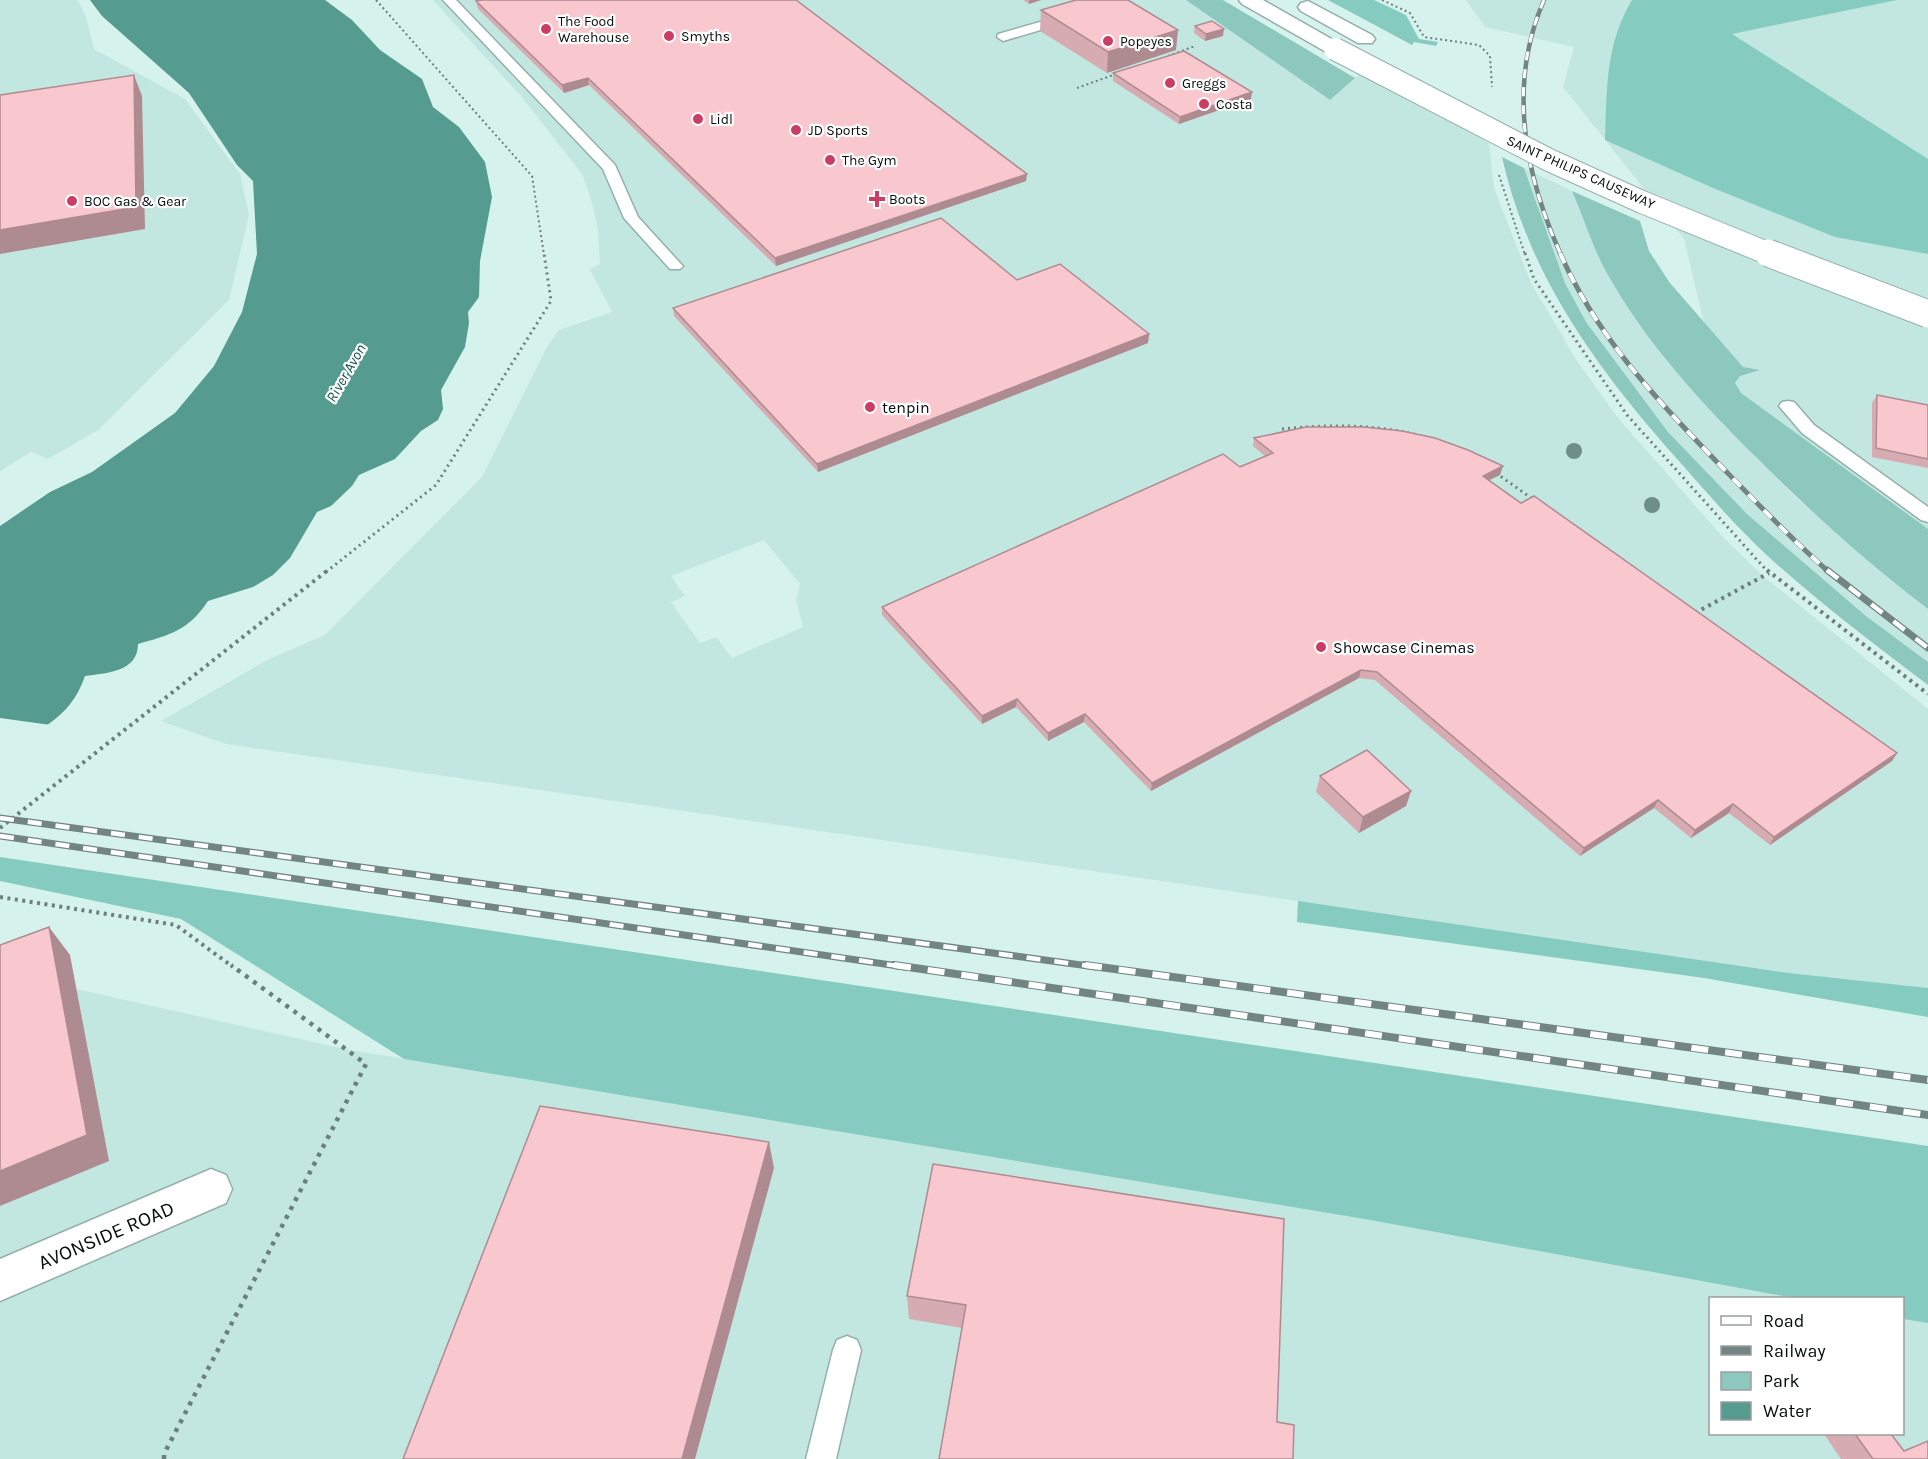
<svg xmlns="http://www.w3.org/2000/svg" width="1928" height="1459" font-family="Karla,sans-serif">
  <style>
    .built { fill: #c2e7e0; fill-rule: evenodd }
    .green { fill: #8cc8bd }
    .forest { fill: #86cbbf }
    .water { fill: #569b90 }
    .pier { fill: #d6f2ed }
    .lines { fill: none; stroke-linecap: round; stroke-linejoin: round }
    .service-casing { stroke: #95afaa; stroke-width: 3 }
    .minor-casing { stroke: #95afaa; stroke-width: 3 }
    .primary-casing { stroke: #95afaa; stroke-width: 3 }
    .path-far3 { stroke: #6d7f7c; stroke-width: 2; stroke-dasharray: 2 3; stroke-linecap: butt }
    .path-far2 { stroke: #6d7f7c; stroke-width: 3; stroke-dasharray: 2 4; stroke-linecap: butt }
    .path-far1 { stroke: #6d7f7c; stroke-width: 4; stroke-dasharray: 3 4.5; stroke-linecap: butt }
    .path { stroke: #6d7f7c; stroke-width: 4.5; stroke-dasharray: 4 6; stroke-linecap: butt }
    .service { fill: #fff; fill-rule: evenodd }
    .minor { fill: #fff; fill-rule: evenodd }
    .primary { fill: #fff; fill-rule: evenodd }
    .rail-far3-casing { stroke: #738582; stroke-width: 4.5 }
    .rail-far2-casing { stroke: #738582; stroke-width: 5 }
    .rail-far1-casing { stroke: #738582; stroke-width: 7 }
    .rail-casing { stroke: #738582; stroke-width: 8 }
    .rail-far3 { stroke: #fff; stroke-width: 3; stroke-dasharray: 9; stroke-linecap: butt }
    .rail-far2 { stroke: #fff; stroke-width: 4; stroke-dasharray: 11; stroke-linecap: butt }
    .rail-far1 { stroke: #fff; stroke-width: 4.5; stroke-dasharray: 14; stroke-linecap: butt }
    .rail { stroke: #fff; stroke-width: 6; stroke-dasharray: 17; stroke-linecap: butt }
    .primary-bridge-far1-casing { stroke: #95afaa; stroke-width: 24; stroke-linecap: butt }
    .primary-bridge-casing { stroke: #95afaa; stroke-width: 29; stroke-linecap: butt }
    .primary-bridge-far1 { stroke: #fff; stroke-width: 22 }
    .primary-bridge { stroke: #fff; stroke-width: 27 }
    .tree { fill: #6f8e89 }
    .wall { fill: #d6abb1 }
    .shaded-wall { fill: #ae8b90 }
    .building { fill: #f9c7ce; stroke: #ae8b90; stroke-width: 1.5 }
    .poi-dot { fill: #cc3d65; stroke: #fff; stroke-width: 2 }
    .labels { text-anchor: middle; stroke-width: 4.5; stroke-linejoin: round; paint-order: stroke }
    .far-poi-label { font-size: 14px; fill: #050d0c; stroke: #fff; text-anchor: start }
    .far-street-label { font-size: 14px; fill: #050d0c; stroke: #fff }
    .far-water-label { font-size: 15px; font-style: italic; fill: #145049; stroke: #fff }
    .poi-label { font-size: 16px; fill: #050d0c; stroke: #fff; text-anchor: start }
    .near-street-label { font-size: 20px; fill: #050d0c; stroke: #fff }
  </style>
  <rect width="100%" height="100%" fill="#d6f2ed"/>
  <path class="built" d="M0,0H78L86,17L94,49L185,99L240,174L249,215L229,300L98,430L48,459L31,452L0,471Z
    M433,0H1186L1330,100L1362,72L1489,143L1494,188L1531,283L1577,361L1618,418L1721,535L1763,576L1928,709V988L1789,973L226,744L161,721L269,659L325,635L482,477L547,347L559,330L612,312L590,269L600,264L598,229L591,199L582,174L521,96ZM764,540L800,584L796,600L803,627L732,658L716,637L700,643L671,602L685,596L671,576Z
    M1466,0H1928V542L1718,383L1684,239L1563,87L1574,47L1485,27Z
    M1524,168L1572,191L1607,273L1636,319L1669,364L1722,423L1799,500L1891,581L1928,609V662L1866,616L1747,514L1668,432L1586,322L1565,283Z
    M0,972L345,1049L1370,1220L1794,1298H1710V1434H1902L1903,1319L1928,1323V1459H0Z"/>
  <path class="green" d="M1186,0H1223L1355,78L1330,100Z
    M1502,157L1524,168L1565,283L1586,322L1668,432L1747,514L1866,616L1928,662V685C1875,645 1821,604 1772,560C1738,529 1708,494 1678,460C1598,370 1529,277 1502,157Z
    M1572,191L1640,221L1649,251L1670,283L1743,367L1760,370L1740,376L1735,383L1741,393L1928,529V609C1867,563 1811,512 1757,458C1701,403 1647,344 1608,275C1593,249 1584,218 1572,191Z"/>
  <path class="forest" d="M1328,0H1374L1406,15L1419,39L1438,42L1436,46L1414,42L1412,45Z
    M1632,0H1897L1732,34L1928,159V254L1835,237L1713,188L1605,140C1607,90 1605,45 1632,0Z
    M0,857L1928,1146V1323L1903,1319L1902,1298H1794L1370,1220L404,1059L181,919L0,881Z
    M1298,901L1789,973L1928,988V1017L1704,978L1297,922Z"/>
  <path class="water" d="M90,0H325L352,20L380,50L422,79L433,107L459,127L485,162L492,197L480,261L479,297L468,312L469,323L465,347L441,390L443,409L438,420L421,431L395,459L359,475L352,486L331,506L317,512L290,558L273,575L253,587L208,601C189,630 170,635 138,644C138,672 106,673 85,676C70,720 38,730 0,752V526L50,492L92,472L175,413L214,366L242,312L257,254L253,181L237,165L189,93L102,16Z"/>
  <path class="pier" d="M0,718L51,725L0,755Z"/>
  <g class="lines">
    <defs>
      <path id="service" d="M443,0H456L615,165L638,217L680,263L683,266L680,269H670L624,218L603,169Z
        M1098,0H1110L1105,11L1003,41L997,37L998,34L1096,6Z
        M1788,401L1794,402L1814,425L1928,507V522L1921,520L1802,433L1779,406L1782,402Z
        M847,1336L857,1340L861,1350L836,1459H806L833,1350L837,1340Z"/>
      <path id="minor" d="M211,1169L226,1175L232,1189L226,1203L0,1301V1259Z"/>
      <path id="primary" d="M1239,0H1263L1342,45L1345,49L1342,53H1328L1242,4Z
        M1308,1L1372,35L1375,39L1372,43H1358L1301,11L1298,7L1301,3Z"/>
    </defs>
    <use href="#service" class="service-casing"/>
    <use href="#minor" class="minor-casing"/>
    <use href="#primary" class="primary-casing"/>
    <path class="path-far3" d="M376,0L532,176L544,255
      M1382,0L1410,13L1424,37L1479,45L1490,56L1492,87
      M1168,56L1195,46
      M1077,88L1116,74
      M1499,175L1525,255"/>
    <path class="path-far2" d="M1525,253L1534,279L1627,415L1768,572
      M1282,429C1332,424 1380,424 1429,438
      M1496,473L1534,500
      M326,572L436,485L551,301L544,253"/>
    <path class="path-far1" d="M1767,570L1928,694
      M1695,613L1769,573
      M0,828L328,570
      M0,897L176,925L233,967"/>
    <path class="path" d="M164,1459V1454L366,1064L231,965"/>
    <use href="#service" class="service"/>
    <use href="#minor" class="minor"/>
    <use href="#primary" class="primary"/>
    <defs>
      <path id="rail-far3" d="M1544,0C1507,85 1524,173 1561,255"/>
      <path id="rail-far2" d="M1560,253C1596,335 1654,397 1715,460C1752,498 1789,537 1829,572"/>
      <path id="rail-far1" d="M1827,570L1928,648
        M0,818L1096,967
        M0,836L905,967"/>
      <path id="rail" d="M894,965L1928,1115
        M1085,965L1928,1080"/>
    </defs>
    <use href="#rail-far3" class="rail-far3-casing"/>
    <use href="#rail-far2" class="rail-far2-casing"/>
    <use href="#rail-far1" class="rail-far1-casing"/>
    <use href="#rail" class="rail-casing"/>
    <use href="#rail-far3" class="rail-far3"/>
    <use href="#rail-far2" class="rail-far2"/>
    <use href="#rail-far1" class="rail-far1"/>
    <use href="#rail" class="rail"/>
    <defs>
      <path id="primary-bridge-far1" d="M1335,49L1549,160L1642,202L1772,255"/>
      <path id="primary-bridge" d="M1768,253L1928,314"/>
    </defs>
    <use href="#primary-bridge-far1" class="primary-bridge-far1-casing"/>
    <use href="#primary-bridge" class="primary-bridge-casing"/>
    <use href="#primary-bridge-far1" class="primary-bridge-far1"/>
    <use href="#primary-bridge" class="primary-bridge"/>
  </g>
  <g class="tree">
    <circle cx="1574" cy="451" r="8"/>
    <circle cx="1652" cy="505" r="8"/>
  </g>
  <path class="wall" d="M1023,0H1041L1029,4Z
    M476,1L1027,174L1026,181L776,266L589,85L564,93L478,9Z
    M1041,10L1176,50L1107,73L1040,31Z
    M1195,26L1223,36L1205,41L1194,33Z
    M1113,73L1251,99L1179,124L1113,81Z
    M1017,280L1149,334L1148,343L818,472L674,316L673,308Z
    M1877,395L1928,405V468L1872,457V403Z
    M1254,438L1500,475L1489,480L1521,503L1897,753L1892,761L1770,845L1729,813L1691,838L1654,808L1580,856L1375,680L1359,678L1151,791L1084,722L1048,741L1016,707L982,724L882,615V607L1265,456L1253,446Z
    M1320,776L1411,791L1406,806L1359,833L1316,792Z
    M933,1164L1277,1422L1293,1459L962,1328L909,1319L907,1296Z
    M1824,1434H1891L1904,1451L1928,1459H1841Z"/>
  <path class="shaded-wall" d="M1029,0H1041L1029,4Z
    M1224,29L1223,36L1205,41L1206,34Z
    M1178,30L1176,50L1107,73L1108,52Z
    M134,75L142,96L145,229L0,254V230Z
    M588,78L589,85L564,93L562,85Z
    M1252,92L1251,99L1179,124L1180,117Z
    M1027,174L1026,181L776,266L775,258Z
    M1149,334L1148,343L818,472L817,464Z
    M1503,466L1500,475L1481,484L1483,476Z
    M1361,670L1359,678L1151,791L1152,783Z
    M1017,699L1016,707L982,724V716Z
    M1085,714L1084,722L1048,741V733Z
    M1897,753L1892,761L1770,845L1774,837Z
    M1411,791L1406,806L1359,833L1363,817Z
    M1658,800L1654,808L1580,856L1584,848Z
    M1733,804L1729,813L1691,838L1695,830Z
    M49,927L70,955L109,1161L0,1206V1171Z
    M769,1142L774,1168L695,1459H682Z"/>
  <path class="building" d="M482,0H796L1027,174L775,258L588,78L562,85L476,1Z
    M1076,0H1128L1178,30L1108,52L1041,10Z
    M1212,21L1224,29L1206,34L1195,26Z
    M1184,51L1252,92L1180,117L1113,73Z
    M134,75L136,207L0,230V95Z
    M941,218L1017,280L1060,264L1149,334L817,464L673,308Z
    M1877,395L1928,405V459L1876,448Z
    M1306,427H1364L1402,431L1435,438L1468,450L1503,466L1483,476L1521,503L1534,496L1897,753L1774,837L1733,804L1695,830L1658,800L1584,848L1377,672L1361,670L1152,783L1085,714L1048,733L1017,699L982,716L882,607L1223,454L1240,467L1273,453L1254,438Z
    M1367,750L1411,791L1363,817L1320,776Z
    M49,927L87,1135L0,1171V945Z
    M540,1106L769,1142L682,1459H403Z
    M933,1164L1284,1219L1277,1422L1294,1425L1293,1459H939L966,1305L907,1296Z
    M1855,1434H1891L1904,1451L1928,1441V1459H1873Z"/>
  <g class="poi-dot">
    <circle cx="546" cy="29" r="6"/>
    <circle cx="669" cy="36" r="6"/>
    <circle cx="1108" cy="41" r="6"/>
    <circle cx="1170" cy="83" r="6"/>
    <circle cx="1204" cy="104" r="6"/>
    <circle cx="698" cy="119" r="6"/>
    <circle cx="796" cy="130" r="6"/>
    <circle cx="830" cy="160" r="6"/>
    <path d="M874 190h6v6h6v6h-6v6h-6v-6h-6v-6h6z"/>
    <circle cx="72" cy="201" r="6"/>
    <circle cx="870" cy="407" r="6"/>
    <circle cx="1321" cy="647" r="6"/>
  </g>
  <g class="labels">
    <g class="far-poi-label">
      <text x="558" y="26">The Food<tspan x="558" dy="16">Warehouse</tspan></text>
      <text x="681" y="41">Smyths</text>
      <text x="1120" y="46">Popeyes</text>
      <text x="1182" y="88">Greggs</text>
      <text x="1216" y="109">Costa</text>
      <text x="710" y="124">Lidl</text>
      <text x="808" y="135">JD Sports</text>
      <text x="842" y="165">The Gym</text>
      <text x="889" y="204">Boots</text>
      <text x="84" y="206">BOC Gas &amp; Gear</text>
    </g>
    <g class="far-street-label">
      <text transform="translate(1581 172) rotate(24)" y="5">SAINT PHILIPS CAUSEWAY</text>
    </g>
    <g class="far-water-label">
      <text transform="translate(346 373) rotate(-60)" y="5">River Avon</text>
    </g>
    <g class="poi-label">
      <text x="882" y="413">tenpin</text>
      <text x="1333" y="653">Showcase Cinemas</text>
    </g>
    <g class="near-street-label">
      <text transform="translate(106 1235) rotate(-23)" y="7">AVONSIDE ROAD</text>
    </g>
  </g>
  <rect x="1709" y="1297" width="195" height="138" fill="#ffffff" stroke="#9b9e9e" stroke-width="1.5"/>
  <rect x="1721" y="1316" width="30" height="9" fill="#ffffff" stroke="#9b9e9e" stroke-width="1.5"/>
  <text x="1763" y="1327" font-size="18" fill="#050d0c">Road</text>
  <rect x="1721" y="1346" width="30" height="9" fill="#738582" stroke="#9b9e9e" stroke-width="1.5"/>
  <text x="1763" y="1357" font-size="18" fill="#050d0c">Railway</text>
  <rect x="1721" y="1372" width="30" height="18" fill="#8cc8bd" stroke="#9b9e9e" stroke-width="1.5"/>
  <text x="1763" y="1387" font-size="18" fill="#050d0c">Park</text>
  <rect x="1721" y="1402" width="30" height="18" fill="#569b90" stroke="#9b9e9e" stroke-width="1.5"/>
  <text x="1763" y="1417" font-size="18" fill="#050d0c">Water</text>
</svg>
